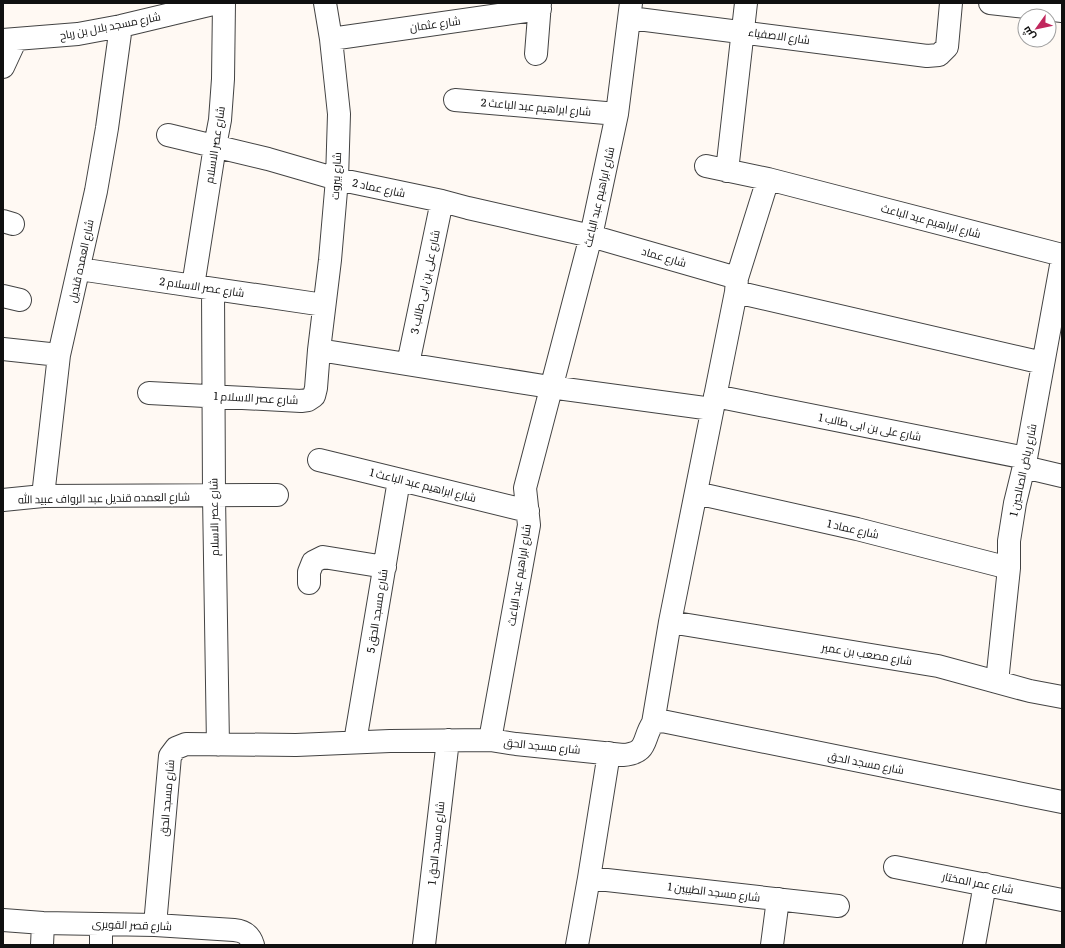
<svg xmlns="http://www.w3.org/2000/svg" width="1065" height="948" font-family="Literata,Cairo,serif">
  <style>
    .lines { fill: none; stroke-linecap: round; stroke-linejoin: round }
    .minor-casing { stroke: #434343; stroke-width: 24 }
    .minor { stroke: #fff; stroke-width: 22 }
    .labels { text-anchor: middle; stroke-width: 4; stroke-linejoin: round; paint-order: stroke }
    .street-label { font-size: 11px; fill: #101010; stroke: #fff }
  </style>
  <rect width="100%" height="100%" fill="#fff9f3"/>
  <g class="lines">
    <defs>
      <path id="minor" d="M990,3L1062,11
        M630,18L927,56L939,55L947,47L951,3
        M331,39L540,9
        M3,40L78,34L121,26L217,3
        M536,54L540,3
        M3,67L16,39
        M455,100L617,114
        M168,135L268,159L337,179L442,201L468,208L591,236L737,278
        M706,166L768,179L1062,255
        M727,171L746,3
        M3,221L13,224
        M79,269L324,305
        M193,286L215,146L220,120L223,79L224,3
        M213,289L214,496L218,745
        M736,292L1043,363
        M3,296L20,300
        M3,349L59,355
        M319,350L550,387L712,409
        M408,364L442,201
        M149,393L301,401L308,400L314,396L316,388L319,350L330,260L337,179L339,114L331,39L325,3
        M715,396L1026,458
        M319,460L528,511
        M1024,467L1062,476
        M696,493L857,529L1009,568
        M43,496L59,355L96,191L107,128L121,26
        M3,500L43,496L277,495
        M309,583V572L313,562L323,557L385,567
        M670,622L938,666L1030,691L1062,697
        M997,682L1009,568V541L1015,503L1026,458L1062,260
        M653,723L670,622L736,292L737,278L768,179
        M490,740L529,525L525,488L591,236L617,114L631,3
        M355,742L399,480
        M895,867L1062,900
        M589,878L838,906
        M3,920L43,923L155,925L234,930C245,931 250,935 253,945
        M155,925L170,756L176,748L186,744L296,745L390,741L490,740L516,744L623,755C649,753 642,739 653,723L662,721L1062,802
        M42,945L43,923
        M101,945V924
        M424,945L448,740
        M577,945L589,878L609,753
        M772,945L778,899
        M974,945L985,884"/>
    </defs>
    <use href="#minor" class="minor-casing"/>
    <use href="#minor" class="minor"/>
  </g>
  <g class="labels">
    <g class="street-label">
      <text transform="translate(435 24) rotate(-8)" y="4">شارع عثمان</text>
      <text transform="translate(110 26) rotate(-11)" y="4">شارع مسجد بلال بن رباح</text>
      <text transform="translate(779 36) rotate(8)" y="4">شارع الاصفياء</text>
      <text transform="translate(536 107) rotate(5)" y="4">شارع ابراهيم عبد الباعث 2</text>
      <text transform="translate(215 145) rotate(-81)" y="4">شارع عصر الاسلام</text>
      <text transform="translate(336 176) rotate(-87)" y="4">شارع بيروت</text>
      <text transform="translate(379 188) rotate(12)" y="4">شارع عماد 2</text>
      <text transform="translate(599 197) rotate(-77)" y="4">شارع ابراهيم عبد الباعث</text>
      <text transform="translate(931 221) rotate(15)" y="4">شارع ابراهيم عبد الباعث</text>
      <text transform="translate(664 257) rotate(16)" y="4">شارع عماد</text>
      <text transform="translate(81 261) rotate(-78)" y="4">شارع العمده قنديل</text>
      <text transform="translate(425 282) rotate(-78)" y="4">شارع على بن ابى طالب 3</text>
      <text transform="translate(202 287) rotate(8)" y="4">شارع عصر الاسلام 2</text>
      <text transform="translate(256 398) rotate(3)" y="4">شارع عصر الاسلام 1</text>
      <text transform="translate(870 427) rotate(11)" y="4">شارع على بن ابى طالب 1</text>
      <text transform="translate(1023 470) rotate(-78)" y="4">شارع رياض الصالحين 1</text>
      <text transform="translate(423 485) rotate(14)" y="4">شارع ابراهيم عبد الباعث 1</text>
      <text transform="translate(104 498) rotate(-1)" y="4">شارع العمده قنديل عبد الرواف عبيد الله</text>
      <text transform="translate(214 517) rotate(-91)" y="4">شارع عصر الاسلام</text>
      <text transform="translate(853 529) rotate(13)" y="4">شارع عماد 1</text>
      <text transform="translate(519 575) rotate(-81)" y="4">شارع ابراهيم عبد الباعث</text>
      <text transform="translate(377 611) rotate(-81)" y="4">شارع مسجد الحق 5</text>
      <text transform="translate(867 654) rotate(9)" y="4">شارع مصعب بن عمير</text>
      <text transform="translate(542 746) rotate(6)" y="4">شارع مسجد الحق</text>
      <text transform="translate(866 763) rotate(11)" y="4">شارع مسجد الحق</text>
      <text transform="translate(167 798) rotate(-85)" y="4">شارع مسجد الحق</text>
      <text transform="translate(436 843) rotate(-84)" y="4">شارع مسجد الحق 1</text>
      <text transform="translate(978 883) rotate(11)" y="4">شارع عمر المختار</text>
      <text transform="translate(714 892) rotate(7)" y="4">شارع مسجد الطيبين 1</text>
      <text transform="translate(132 925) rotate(2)" y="4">شارع قصر القويرى</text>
    </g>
  </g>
  <rect width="1065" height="948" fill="none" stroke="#101010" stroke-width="8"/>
  <g transform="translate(1037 28) rotate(237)"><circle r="19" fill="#ffffff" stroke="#9f9f9f"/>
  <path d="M0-3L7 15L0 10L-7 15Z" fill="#c0275d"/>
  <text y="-6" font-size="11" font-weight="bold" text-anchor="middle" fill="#101010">ش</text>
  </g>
</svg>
